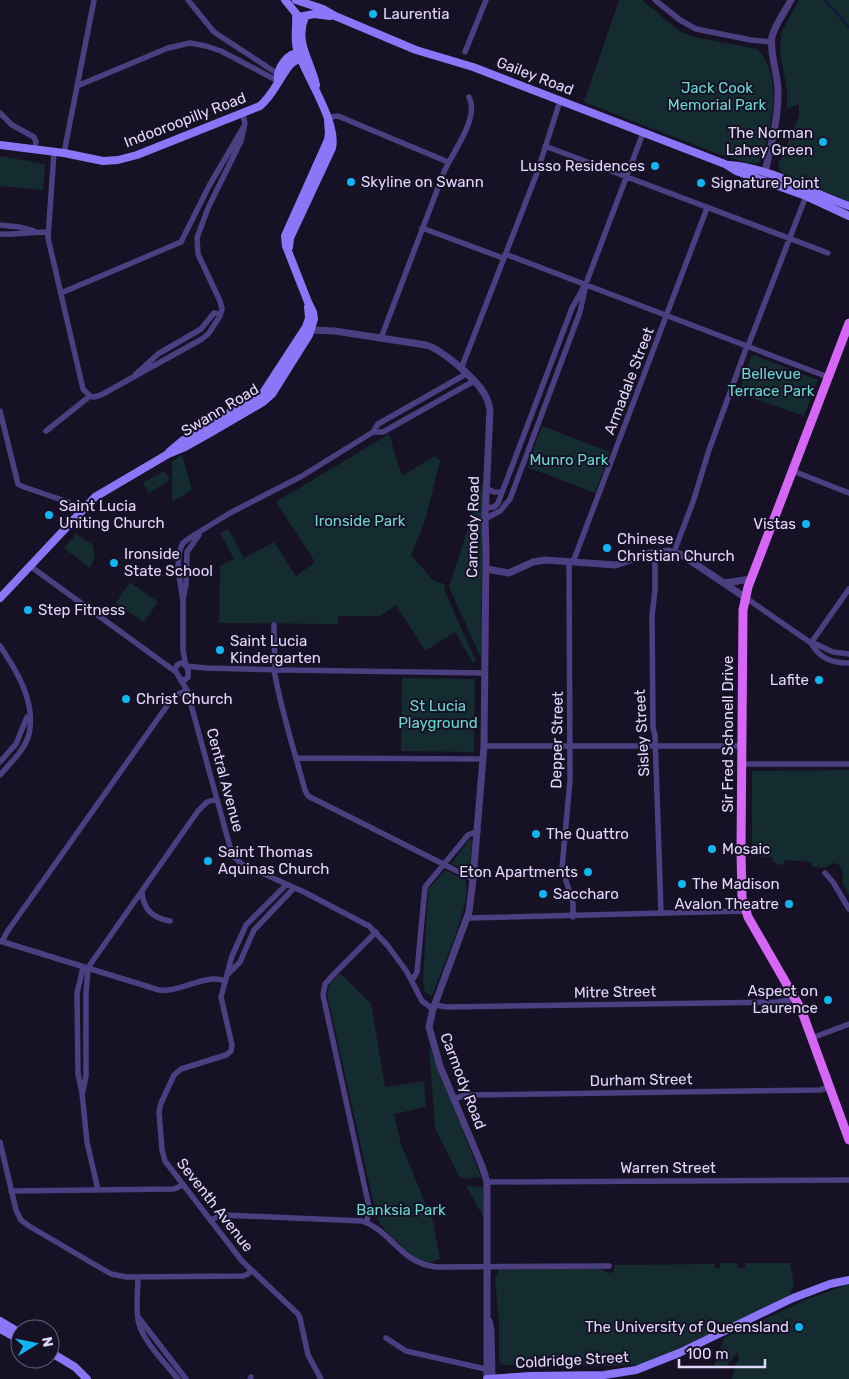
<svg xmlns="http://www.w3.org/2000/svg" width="849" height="1379" font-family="Rubik,sans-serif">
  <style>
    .green { fill: #142c2f }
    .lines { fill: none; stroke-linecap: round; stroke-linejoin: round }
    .stream { stroke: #0e1841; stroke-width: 2 }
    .minor { stroke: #4c3f81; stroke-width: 5.5 }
    .tertiary { stroke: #4c3f81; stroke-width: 7 }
    .secondary { stroke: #8c75f6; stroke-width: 8 }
    .primary { stroke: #d666f5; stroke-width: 9 }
    .poi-dot { fill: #10b6ef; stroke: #171125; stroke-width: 2 }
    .labels { text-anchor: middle; stroke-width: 4; stroke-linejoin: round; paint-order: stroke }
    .poi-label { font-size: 15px; fill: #e1d7fc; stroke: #171125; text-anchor: start }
    .street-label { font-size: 15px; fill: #e1d7fc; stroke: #171125 }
    .park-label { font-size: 15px; fill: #68d8ce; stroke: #171125 }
  </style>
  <rect width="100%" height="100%" fill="#171125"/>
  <path class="green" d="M619,0H642L679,31L694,37L757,49C784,75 772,130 760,161L758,163H748L718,154L584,102Z
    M799,0H849V202L781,172L778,165L799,116V104L787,109V89L780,54L781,38L782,31Z
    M0,156L45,164L43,190L0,186Z
    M754,355L818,380L804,416L738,393L751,357Z
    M542,426L610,452L595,493L527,467Z
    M389,434L402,476L435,456L440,461L425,521L411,555L433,580L444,584L445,592L476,661L473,663L455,632L425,651L396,605L380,616H338V624L219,623L220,566L234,559L220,533L228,529L244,558L274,542L296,576L315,562L276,502Z
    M182,455L192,490L172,502V461Z
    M164,471L170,480L149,493L143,483Z
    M483,481L481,658L449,587Z
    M76,534L93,545L95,557L90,568L64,548Z
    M130,582L158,602L144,622L116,603Z
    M402,678L475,679L474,752L401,751Z
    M849,770V895L842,883L843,870L838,864L833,863L825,868L812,867V862L785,860L784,865C778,864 773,864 772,857L752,856V771Z
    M470,838L472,843L469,871L451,864Z
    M446,870L466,881C471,907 442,968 432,996L425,992L423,982L428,889Z
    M340,973L371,1004L385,1087L424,1081L426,1107L394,1114L401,1144L433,1222L440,1259C434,1262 428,1264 421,1261C410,1257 383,1229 377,1219L327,994L330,983Z
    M429,1045L481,1177L466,1179L459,1176L435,1128Z
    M466,1186L483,1187L484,1218Z
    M720,1263H737V1268H745V1263H790L794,1285L789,1296L646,1364L613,1366L504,1365L501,1364L499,1360V1323L495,1278L499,1269H602L605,1272L611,1273L614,1271L615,1265L715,1264V1268H720Z
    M849,1284V1379H732L735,1365L739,1361L738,1352L724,1369L714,1366L724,1338L805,1300Z"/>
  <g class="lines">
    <path class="stream" d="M825,0L849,27"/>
    <path class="minor" d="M188,0L214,32L278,74
      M655,0L680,20L696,29L751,40L772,42
      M465,52L486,0
      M77,86L168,48L190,43L206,46L221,51L278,81
      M0,113L12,125L34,137L36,142L34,150
      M328,122L331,117L338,116L448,162
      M545,146L828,253
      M54,152L48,238L83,389L90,396
      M64,153L94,0
      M0,225L19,227L34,231
      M422,228L503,258
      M0,234C17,235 32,232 48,232
      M505,254L828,377
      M61,293L181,242L209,186L243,128
      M381,338L444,172C452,153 480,118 469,97
      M748,346L806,196
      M461,369L537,173L560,101
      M135,375L158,354L201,329L214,313L220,314
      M0,411L18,484L24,487L68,502L81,513
      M46,431L90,396L94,397L101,395L202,339L209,333L220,316L222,309L220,301L198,254L197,238L208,208L241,141L245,123L242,113
      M373,432H383L474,381
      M793,471L849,493
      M486,488L494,492H502
      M485,508L494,507L498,503L572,308L587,281L643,133
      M485,519L500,511L510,499L580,312L585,289
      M655,552V590L652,616L653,728L655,735L661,913
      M674,552L693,502L709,450L747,346
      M569,562L570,780L562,868L573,903V917
      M573,562L707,208
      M30,566L176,672
      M746,598L811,643L818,645L833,652L849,654
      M183,599L186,584L187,552L199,535
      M274,625L275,670
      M811,643L849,589
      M811,643C820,659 832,663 849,663
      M0,646C17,671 36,702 29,734C25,750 10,763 0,775
      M181,663C187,665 189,670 188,677L185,680L180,679L175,670L177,665Z
      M186,666L183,650V601L178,568L179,552L183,543L191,537L230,513L302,476L373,432L378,424L466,374
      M186,666L206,668L283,670L485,673
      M274,670C281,710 294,750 305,790L308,796L473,879
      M180,679L187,690L230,847L235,858L242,864L304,892L369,926L388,946L407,972L422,1001L433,1009
      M484,746H743
      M296,758L483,759
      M0,762L16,744L27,717
      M742,764H849
      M825,873L833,882L849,909
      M286,885L246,925L232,956L221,997L232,1045L231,1051L226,1055L181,1069L174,1075L161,1103L159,1112L162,1150L165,1161L242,1261L298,1314L300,1318L308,1355L321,1379
      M142,891C143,910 153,918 170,921
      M467,918L745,911
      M0,941L159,990C181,993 204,973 225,981
      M2,942L7,932L174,696L187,690
      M83,968L77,993L78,1074L82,1093L87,1142L98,1190
      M87,969L198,811L207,802L216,799
      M228,974L240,962L254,930L294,888
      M412,981L417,972L425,887L468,835L478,831
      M435,1005L447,1007L777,1002L796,999
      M812,1038L849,1024
      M83,1091L86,1076V993L88,969
      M453,1099L466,1095L820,1090L830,1087
      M0,1142L16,1210L21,1220L29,1226L111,1274L127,1277L243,1276L248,1274L251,1270
      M487,1182L849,1180
      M11,1191L174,1189L183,1185
      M210,1220L223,1215L362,1221C392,1231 400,1263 436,1267L609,1266
      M367,1222L369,1207L323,995L325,984L332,976L376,932
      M138,1277C138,1292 135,1310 139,1324C144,1342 166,1364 178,1379
      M139,1318L186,1379
      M386,1338L406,1351L490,1370
      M250,1379L251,1377"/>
    <path class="tertiary" d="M763,181C769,153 778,123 778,94C779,76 769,54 772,37C775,24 785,12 791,0
      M311,330L335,331L426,345C443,350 477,380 485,395C488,400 489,405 490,410L485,519L486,554L484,746L473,879L469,912L433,1009L429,1027L440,1066L482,1166L487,1182V1378
      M486,569L509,573L533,562L545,560L616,565L649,553L669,551L682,555L746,598
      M724,583L751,579
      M489,1321L491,1330L492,1378"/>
    <path class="secondary" d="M285,0L299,17L314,14L330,16
      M296,0L323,9L335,16L416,50L473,67L725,164L736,171L806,196L849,216
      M305,17C294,42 311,61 316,85
      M278,81C276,69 288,50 303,53
      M0,145L64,153L103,161L118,160L137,155L260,106C273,95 279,79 289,66C293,61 300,59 305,53
      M729,165C771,168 810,192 849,206
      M289,247L290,238L332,148C338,122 305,75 297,49C294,37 297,26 296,14
      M169,452L182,441L263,393L306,327L309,318L308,307
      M0,598L95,497L168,454L185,447L210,433L263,402L272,394L309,335L314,319L313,312L308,302L286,246L285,236L328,140L329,132L328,122
      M0,1321L20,1333
      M0,1329L20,1340
      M50,1352L75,1367L87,1379
      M487,1379L530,1376L604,1375L636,1370L679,1353L793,1298L830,1284L849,1280"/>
    <path class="primary" d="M849,323L748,587L743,610L741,851L742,898L748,917L801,1009L849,1140"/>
  </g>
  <g class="poi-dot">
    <circle cx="373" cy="14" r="5"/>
    <circle cx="823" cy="142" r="5"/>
    <circle cx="655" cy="166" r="5"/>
    <circle cx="351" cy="182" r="5"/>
    <circle cx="701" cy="183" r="5"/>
    <circle cx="49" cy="515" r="5"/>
    <circle cx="806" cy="524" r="5"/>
    <circle cx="607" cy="548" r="5"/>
    <circle cx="114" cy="563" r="5"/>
    <circle cx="28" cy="610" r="5"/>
    <circle cx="220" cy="650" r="5"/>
    <circle cx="819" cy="680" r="5"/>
    <circle cx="126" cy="699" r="5"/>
    <circle cx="536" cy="834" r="5"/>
    <circle cx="712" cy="849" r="5"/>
    <circle cx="208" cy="861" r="5"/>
    <circle cx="588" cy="872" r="5"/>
    <circle cx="682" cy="884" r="5"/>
    <circle cx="543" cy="894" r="5"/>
    <circle cx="789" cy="904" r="5"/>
    <circle cx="828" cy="1000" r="5"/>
    <circle cx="799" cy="1327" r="5"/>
  </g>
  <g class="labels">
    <g class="poi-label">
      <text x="383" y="19">Laurentia</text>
      <text x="813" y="138" text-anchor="end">The Norman<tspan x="813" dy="17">Lahey Green</tspan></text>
      <text x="645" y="171" text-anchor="end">Lusso Residences</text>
      <text x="361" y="187">Skyline on Swann</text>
      <text x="711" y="188">Signature Point</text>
      <text x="59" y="511">Saint Lucia<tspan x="59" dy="17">Uniting Church</tspan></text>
      <text x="796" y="529" text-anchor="end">Vistas</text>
      <text x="617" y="544">Chinese<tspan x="617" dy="17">Christian Church</tspan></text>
      <text x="124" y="559">Ironside<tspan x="124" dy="17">State School</tspan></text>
      <text x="38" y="615">Step Fitness</text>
      <text x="230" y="646">Saint Lucia<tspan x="230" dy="17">Kindergarten</tspan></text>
      <text x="809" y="685" text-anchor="end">Lafite</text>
      <text x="136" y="704">Christ Church</text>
      <text x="546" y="839">The Quattro</text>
      <text x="722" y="854">Mosaic</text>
      <text x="218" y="857">Saint Thomas<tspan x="218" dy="17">Aquinas Church</tspan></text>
      <text x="578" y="877" text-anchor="end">Eton Apartments</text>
      <text x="692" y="889">The Madison</text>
      <text x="553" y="899">Saccharo</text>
      <text x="779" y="909" text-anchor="end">Avalon Theatre</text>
      <text x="818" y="996" text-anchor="end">Aspect on<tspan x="818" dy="17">Laurence</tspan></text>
      <text x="789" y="1332" text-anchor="end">The University of Queensland</text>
    </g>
    <g class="street-label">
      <text transform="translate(535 76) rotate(21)" y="5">Gailey Road</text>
      <text transform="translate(185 120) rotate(-21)" y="5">Indooroopilly Road</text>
      <text transform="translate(629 381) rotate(-69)" y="5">Armadale Street</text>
      <text transform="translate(220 410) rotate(-31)" y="5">Swann Road</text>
      <text transform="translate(473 527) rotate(-89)" y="5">Carmody Road</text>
      <text transform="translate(642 733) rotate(-93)" y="5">Sisley Street</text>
      <text transform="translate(728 734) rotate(-90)" y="5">Sir Fred Schonell Drive</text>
      <text transform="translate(557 740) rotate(-89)" y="5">Depper Street</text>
      <text transform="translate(225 780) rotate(75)" y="5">Central Avenue</text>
      <text transform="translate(615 992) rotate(-1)" y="5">Mitre Street</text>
      <text transform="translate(641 1080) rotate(-1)" y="5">Durham Street</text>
      <text transform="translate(463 1081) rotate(69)" y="5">Carmody Road</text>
      <text x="668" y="1173">Warren Street</text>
      <text transform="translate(215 1205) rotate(52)" y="5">Seventh Avenue</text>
      <text transform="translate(572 1360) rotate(-3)" y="5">Coldridge Street</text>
    </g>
    <g class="park-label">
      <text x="717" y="93">Jack Cook<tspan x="717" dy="17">Memorial Park</tspan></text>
      <text x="771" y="379">Bellevue<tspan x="771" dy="17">Terrace Park</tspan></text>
      <text x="569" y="465">Munro Park</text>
      <text x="360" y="526">Ironside Park</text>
      <text x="438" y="711">St Lucia<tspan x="438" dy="17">Playground</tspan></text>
      <text x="401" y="1215">Banksia Park</text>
    </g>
  </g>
  <g transform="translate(35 1344) rotate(80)"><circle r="24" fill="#171125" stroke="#68607b"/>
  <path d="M0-4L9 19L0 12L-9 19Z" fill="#10b6ef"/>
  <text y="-8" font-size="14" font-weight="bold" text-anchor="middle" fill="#e1d7fc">N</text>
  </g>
  <path d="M679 1359v8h86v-8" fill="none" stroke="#e1d7fc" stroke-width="2.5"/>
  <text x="686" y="1359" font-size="15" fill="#e1d7fc" stroke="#171125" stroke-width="4" paint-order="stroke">100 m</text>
</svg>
